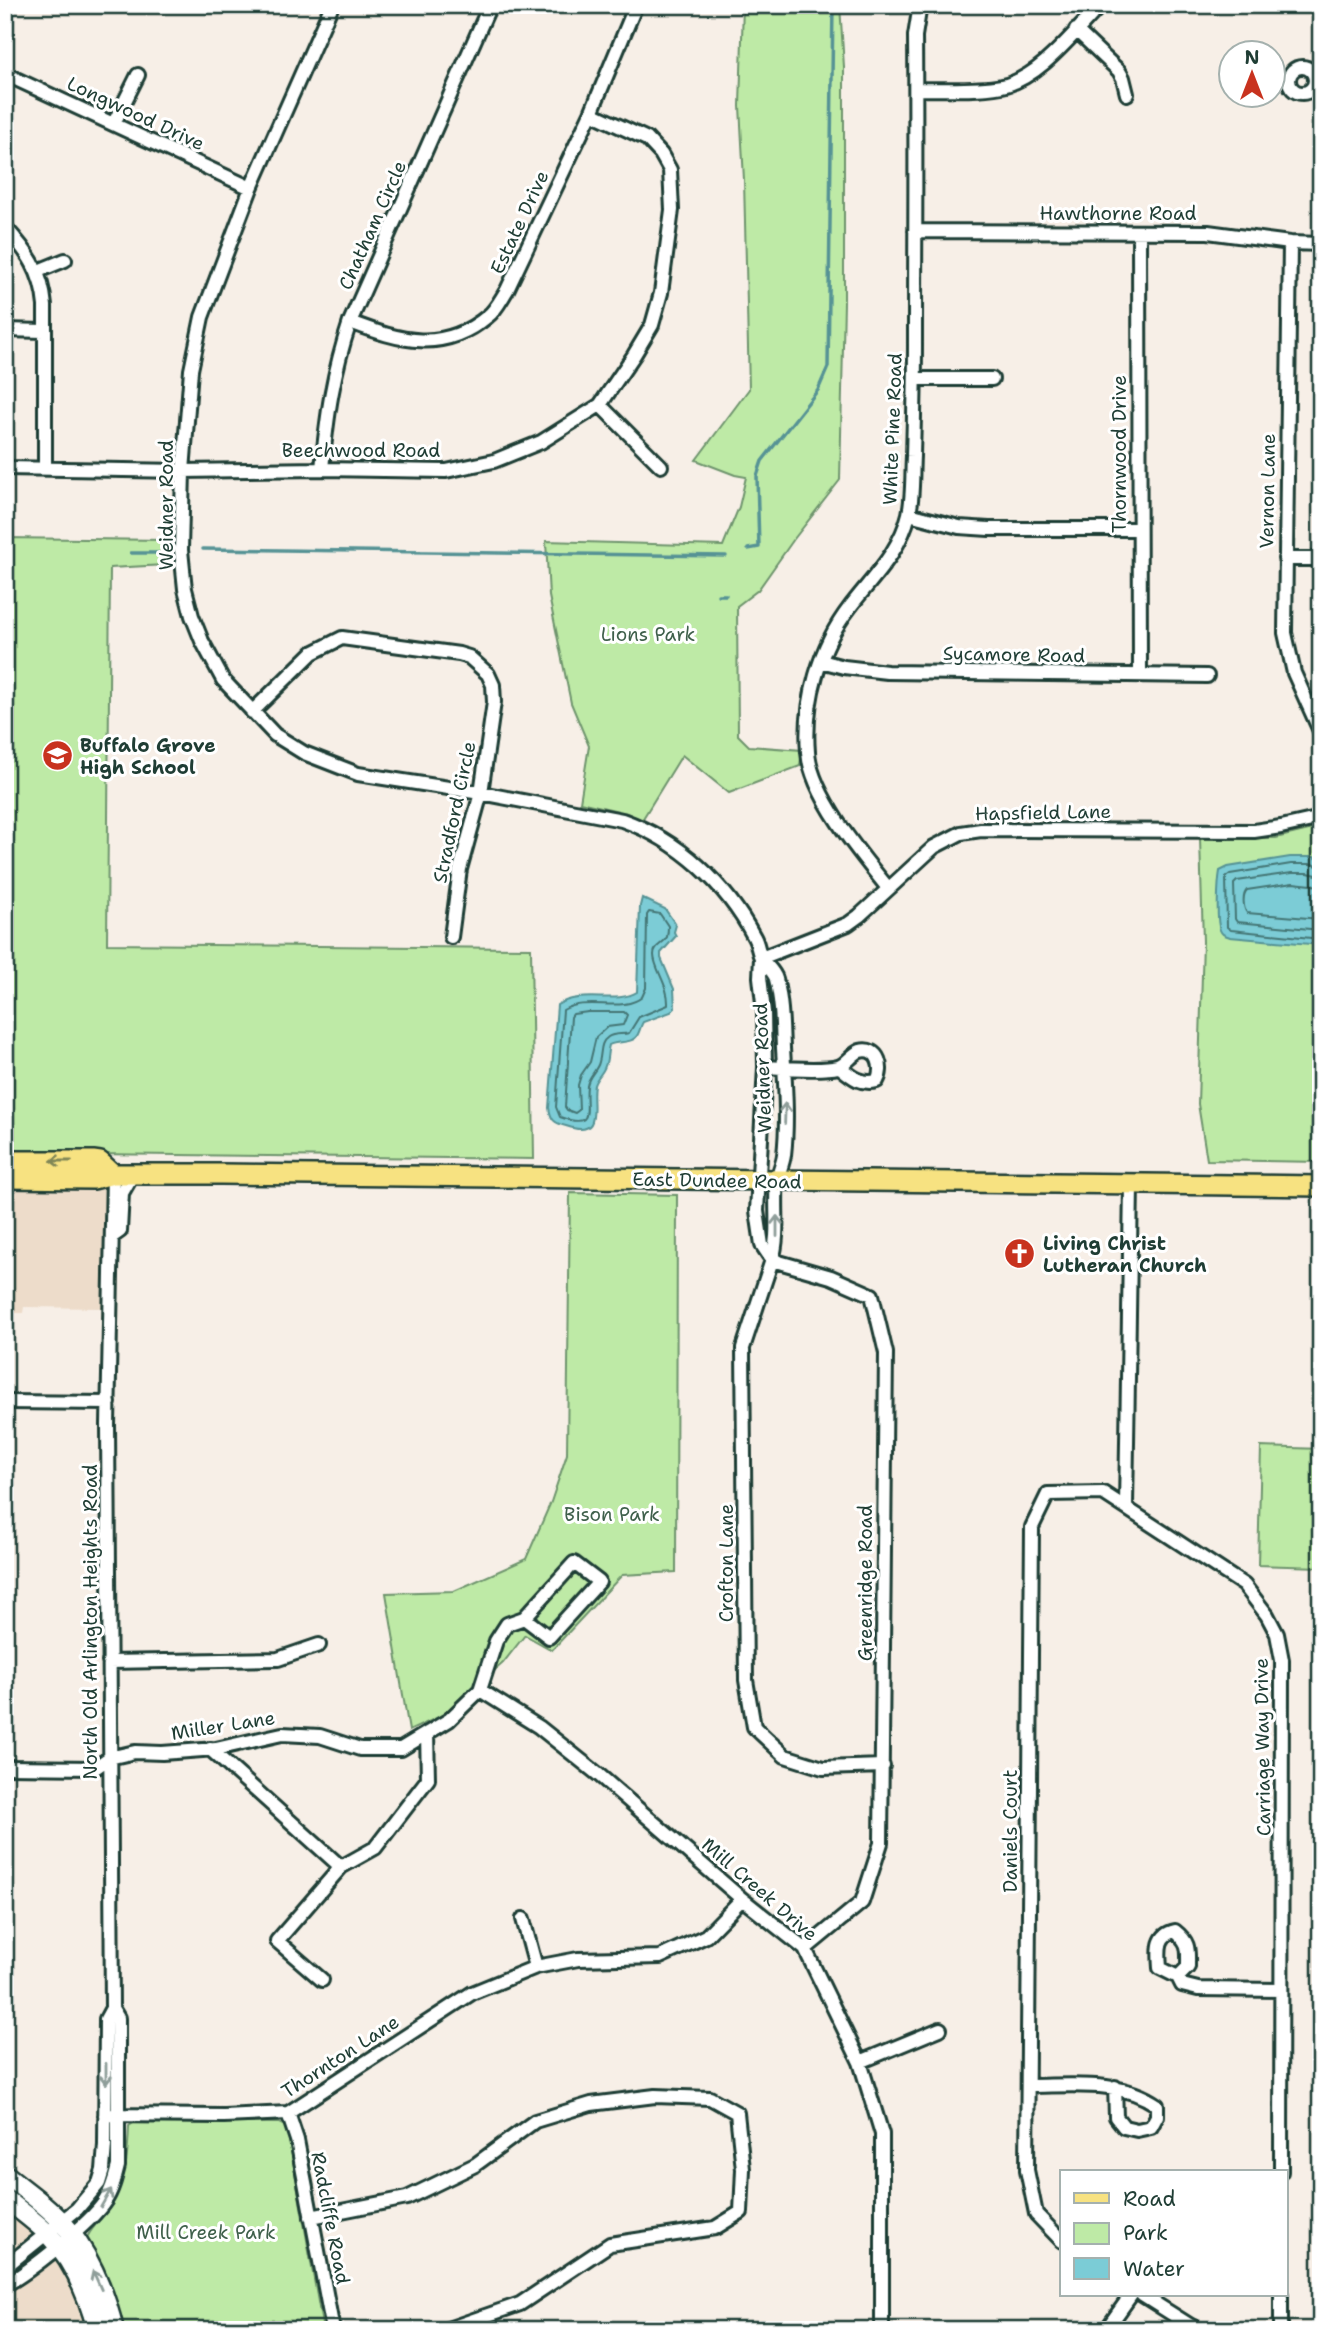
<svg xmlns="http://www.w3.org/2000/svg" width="1326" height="2335" font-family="'Shantell Sans',sans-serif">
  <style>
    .built { fill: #eddcca }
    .green { fill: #beeaa6; stroke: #6e946d; stroke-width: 2 }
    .water { fill: #7bccd6; stroke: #569395; stroke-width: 2 }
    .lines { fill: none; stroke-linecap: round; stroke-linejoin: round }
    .shore { stroke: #447675; stroke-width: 2 }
    .stream { stroke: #569395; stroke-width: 3.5 }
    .minor-casing { stroke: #1f3d34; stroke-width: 18 }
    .secondary-casing { stroke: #1f3d34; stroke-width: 23 }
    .primary-casing { stroke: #1f3d34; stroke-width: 24 }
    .minor { stroke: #fff; stroke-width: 12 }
    .secondary { stroke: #fff; stroke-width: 18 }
    .primary { stroke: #f7e281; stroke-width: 19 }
    .oneway { stroke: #8f9e9a }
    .oneway2 { stroke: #808757 }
    .labels { text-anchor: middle; stroke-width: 6; stroke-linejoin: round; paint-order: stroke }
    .street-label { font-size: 19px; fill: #1f3d34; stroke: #fff }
    .park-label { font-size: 19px; fill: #3f604b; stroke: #fff }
    .poi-label { font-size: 19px; font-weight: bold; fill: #1f3d34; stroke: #fff; text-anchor: start }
  </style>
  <rect width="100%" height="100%" fill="#f7efe7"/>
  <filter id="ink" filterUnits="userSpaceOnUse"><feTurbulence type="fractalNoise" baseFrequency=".0143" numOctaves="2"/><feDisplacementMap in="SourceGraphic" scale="14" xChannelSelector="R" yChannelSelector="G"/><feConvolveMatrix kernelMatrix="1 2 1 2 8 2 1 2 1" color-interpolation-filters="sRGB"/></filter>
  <g filter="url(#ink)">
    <path class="built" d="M5,1184L105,1185L104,1308L24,1307L23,1313H5Z
      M5,2206L31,2227L60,2266L83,2312L88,2330H5Z"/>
    <path class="green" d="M743,5H840L844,67V302L840,480L794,539L758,590L737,606L738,735L749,746L802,750L800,766L729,793L682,755L642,820L627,813L580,802L589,746L571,703L549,596L546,541L723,546L739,507L746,477L735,475L696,460L749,389L744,180L740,106Z
      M5,538L165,540V565L110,568L107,944L531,948L534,1159L5,1153Z
      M1321,827V1162L1207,1160L1198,1104L1203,942L1200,838H1276Z
      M570,1193L677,1195L676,1572L622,1575L552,1650L525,1635L503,1663L445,1714L409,1731L386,1593L454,1591L526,1559L551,1502L567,1454Z
      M1261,1447L1321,1449V1567L1258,1565Z
      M135,2122L279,2123L285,2126L288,2133L323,2330H123C118,2307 110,2283 100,2263C96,2255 88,2248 87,2239C87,2231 107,2214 112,2204C126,2179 128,2155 129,2126Z"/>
    <path class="water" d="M1290,857H1314L1321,863V945L1230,937C1225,935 1222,935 1220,930C1216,920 1218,883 1220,871L1228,867Z
      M642,898L665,909L676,925L674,932L676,936L661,953V958L674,989L675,1008L671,1012L643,1022C641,1025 640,1030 638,1034C633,1045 618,1040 609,1045C607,1052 608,1059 605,1066C603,1073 596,1078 594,1085C590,1103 605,1140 566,1126C554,1123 551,1120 549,1108L557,1005C582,989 615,1005 637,992L640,906Z"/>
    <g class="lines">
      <path class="shore" d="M1321,867L1311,864H1291L1230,874L1226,877L1227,927L1231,930L1321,939
        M1321,876L1308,873H1292L1237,881L1234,884L1235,919L1237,922L1321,930
        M1321,886L1293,883L1247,890C1242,895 1243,908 1247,913L1321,919
        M649,912L660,914L668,926C668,929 668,933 667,937C663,945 654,945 654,955C654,969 669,985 668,1005L639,1017L629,1033C622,1035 614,1033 608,1037C599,1043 602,1053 599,1062C597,1071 588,1076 587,1086C584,1109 597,1130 560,1117L556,1107L563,1010C586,996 623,1013 642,997L646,988L647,915Z
        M588,1012H624L627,1015L623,1025L607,1027L596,1037L590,1062L581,1075L578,1085L579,1110L575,1113L567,1110L565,1107L571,1017L573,1014Z"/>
      <path class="stream" d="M203,549L726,556
        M748,549L759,547L757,476L762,461L818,390L828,367L833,5
        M131,553H159
        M718,595H726"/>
      <defs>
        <path id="minor" d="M332,5L251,188L202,317L191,370L183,471L181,550L185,589L192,616L202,641L223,680L275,735L304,753L358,774L481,793L622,820C679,840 726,884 754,937C758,944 758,951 761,958C765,965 774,971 776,979C782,1002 782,1025 783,1048C785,1083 788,1120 784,1155C783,1163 779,1172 777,1180C774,1207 780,1233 772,1260L762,1245L757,1211L765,1067L764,1012L760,977L761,958
          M1076,30L1119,71L1123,78L1127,94
          M1289 80a13 13 0 1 1 26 0a13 13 0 1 1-26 0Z
          M5,74L251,188
          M916,89C944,89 974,91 1002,86C1040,78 1074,32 1101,5
          M114,123L138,75
          M5,227C28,252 42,272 45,306V468
          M915,231L1208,232L1290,243L1321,244
          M1139,233L1140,675
          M1290,243L1285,633L1294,673L1321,733
          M38,271L65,260
          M350,322C400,341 443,354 488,316C496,310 501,299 507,290L591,113L636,5
          M5,330L44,331
          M915,379H992
          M600,405L661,466
          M5,468L183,471L322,469L446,471L494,461L541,442L600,405L634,355L652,325L661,293L672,210L670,170L661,154L647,139L591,113
          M322,469C327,415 333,373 350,322L490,5
          M909,514L959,527L989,529H1138
          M1285,559H1321
          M821,661L844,667L887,672L1207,676
          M252,712L312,653L342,638L459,654L469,657L488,674L493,685L494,702L481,793L460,869L451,937
          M888,888C861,855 811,795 808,752C804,702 819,647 850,607C872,578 900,552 909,514C913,496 912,475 913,456C914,419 915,382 915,344C915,242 916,139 915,36L920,5
          M761,958L848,924L859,916L934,847L961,833L981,830L1254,831L1281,827L1321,818
          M765,1067C782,1068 822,1071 838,1067C846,1065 852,1054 860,1051C879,1046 884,1069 877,1081C861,1085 852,1077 840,1067
          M113,1236L120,1231L122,1193L133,1174
          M5,1402L109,1403
          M1126,1507L1131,1185
          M109,1662L278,1659L319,1645
          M480,1690L539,1727L599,1775L742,1899L805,1949L860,2062L882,2134V2330
          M210,1749L341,1867
          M5,1767L95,1768L109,1758L135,1752L162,1753L216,1749L282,1734L320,1736L360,1749H401L449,1720L480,1690L496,1641L507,1624L524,1618L574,1563L599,1582L549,1637L524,1618
          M523,1919L536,1967
          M805,1949L862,1902L881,1843L886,1353L872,1295L831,1277L772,1260L743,1348L746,1680L754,1727L785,1756L823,1768L883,1766
          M1178,1977L1188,1967C1188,1949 1190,1943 1175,1931C1156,1935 1159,1952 1160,1968L1178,1977L1182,1985L1198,1989L1281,1990
          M322,1980L277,1941L341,1867L375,1848L428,1779L427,1733
          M860,2062L940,2029
          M1028,2086C1071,2086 1120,2079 1157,2105V2116L1151,2127L1137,2130L1124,2127L1116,2117L1115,2087
          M288,2113L297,2140L333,2330
          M105,2115L224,2116L288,2113L472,1993L536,1967L578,1959L660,1957L706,1936L742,1899
          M311,2217L407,2198L475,2165L535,2121L591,2104L655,2096L710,2098L737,2113L743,2169L741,2212L715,2228L610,2244L520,2304L445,2330
          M1062,2241L1036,2214L1027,2170L1032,1527L1048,1494L1103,1493L1244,1585L1267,1615L1277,1634L1282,1660L1281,2172
          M5,2267L77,2209L99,2183L103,2170L105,2145L106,2019L112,2008
          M5,2285C28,2273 91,2223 105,2201C112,2191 115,2178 118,2166V2018L112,2008L108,1425L113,1174
          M1142,2295L1191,2326L1200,2330
          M1106,2330L1131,2295
          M1281,2330V2295"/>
        <path id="secondary" d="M5,2174C23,2189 43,2202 59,2219C87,2248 105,2291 114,2330
          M5,2198C19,2210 35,2221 47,2233C73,2260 88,2295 97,2330"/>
        <path id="primary" d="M5,1161H93L100,1162L113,1174
          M5,1178L93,1179L113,1174H221L1321,1186"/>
      </defs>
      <use href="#minor" class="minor-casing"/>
      <use href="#secondary" class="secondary-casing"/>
      <use href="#primary" class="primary-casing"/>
      <use href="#minor" class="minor"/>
      <use href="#secondary" class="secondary"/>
      <use href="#primary" class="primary"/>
    </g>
    <defs><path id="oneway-shaft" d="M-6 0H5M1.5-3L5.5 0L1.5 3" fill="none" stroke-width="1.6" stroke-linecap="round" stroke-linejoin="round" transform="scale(1.75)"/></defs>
    <g class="oneway">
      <use href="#oneway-shaft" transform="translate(785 1113) rotate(-88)"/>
      <use href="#oneway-shaft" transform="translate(777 1226) rotate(-90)"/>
      <use href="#oneway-shaft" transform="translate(106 2074) rotate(90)"/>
      <use href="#oneway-shaft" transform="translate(106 2198) rotate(-60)"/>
      <use href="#oneway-shaft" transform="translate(97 2280) rotate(-114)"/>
    </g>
    <use class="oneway2" href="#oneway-shaft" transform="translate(61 1161) rotate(-180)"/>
  </g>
  <defs>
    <symbol id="school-disc" viewBox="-11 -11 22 22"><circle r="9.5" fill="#c8321e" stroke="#fff"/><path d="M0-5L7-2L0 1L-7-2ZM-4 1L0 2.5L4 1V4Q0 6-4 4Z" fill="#fff"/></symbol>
    <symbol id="church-disc" viewBox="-11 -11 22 22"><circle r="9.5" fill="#c8321e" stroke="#fff"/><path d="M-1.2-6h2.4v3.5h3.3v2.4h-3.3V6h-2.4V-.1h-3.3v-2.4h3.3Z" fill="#fff"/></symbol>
  </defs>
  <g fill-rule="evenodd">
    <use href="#school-disc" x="40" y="738" width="35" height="35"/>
    <use href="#church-disc" x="1002" y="1236" width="35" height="35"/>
  </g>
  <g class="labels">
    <g class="street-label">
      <text transform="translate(136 113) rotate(25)" y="7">Longwood Drive</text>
      <text x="1118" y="220">Hawthorne Road</text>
      <text transform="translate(519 222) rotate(-65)" y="7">Estate Drive</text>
      <text transform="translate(372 225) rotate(-66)" y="7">Chatham Circle</text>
      <text transform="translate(892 429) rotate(-88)" y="7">White Pine Road</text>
      <text x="361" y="457">Beechwood Road</text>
      <text transform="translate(1119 454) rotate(-90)" y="7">Thornwood Drive</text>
      <text transform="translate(1267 491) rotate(-89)" y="7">Vernon Lane</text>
      <text transform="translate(166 505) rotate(-90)" y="7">Weidner Road</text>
      <text transform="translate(1014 654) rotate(1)" y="7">Sycamore Road</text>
      <text transform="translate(454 812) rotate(-78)" y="7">Stradford Circle</text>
      <text transform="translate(1043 812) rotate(-1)" y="7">Hapsfield Lane</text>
      <text transform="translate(762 1068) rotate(-92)" y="7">Weidner Road</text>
      <text transform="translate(717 1180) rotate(1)" y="7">East Dundee Road</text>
      <text transform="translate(726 1563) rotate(-90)" y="7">Crofton Lane</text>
      <text transform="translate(865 1583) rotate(-90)" y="7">Greenridge Road</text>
      <text transform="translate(90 1622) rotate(-90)" y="7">North Old Arlington Heights Road</text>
      <text transform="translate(223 1725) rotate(-9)" y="7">Miller Lane</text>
      <text transform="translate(1262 1747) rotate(-91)" y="7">Carriage Way Drive</text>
      <text transform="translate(1010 1831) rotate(-90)" y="7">Daniels Court</text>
      <text transform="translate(760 1889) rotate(41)" y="7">Mill Creek Drive</text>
      <text transform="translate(340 2056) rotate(-33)" y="7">Thornton Lane</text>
      <text transform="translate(331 2218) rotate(79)" y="7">Radcliffe Road</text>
    </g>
    <g class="park-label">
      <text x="648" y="641">Lions Park</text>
      <text x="612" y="1521">Bison Park</text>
      <text x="206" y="2239">Mill Creek Park</text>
    </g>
    <g class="poi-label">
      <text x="80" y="752">Buffalo Grove<tspan x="80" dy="22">High School</tspan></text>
      <text x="1043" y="1250">Living Christ<tspan x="1043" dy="22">Lutheran Church</tspan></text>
    </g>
  </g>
  <rect width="1326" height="2335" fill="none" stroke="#fff" stroke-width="28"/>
  <rect x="14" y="14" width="1298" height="2307" fill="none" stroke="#1f3d34" stroke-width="2.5" filter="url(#ink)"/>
  <rect x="1060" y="2170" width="228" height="126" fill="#ffffff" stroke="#a5b1ae" stroke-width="2"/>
  <rect x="1074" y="2193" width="35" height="10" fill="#f7e281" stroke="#a5b1ae" stroke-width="2"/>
  <text x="1123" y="2206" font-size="21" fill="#1f3d34">Road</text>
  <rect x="1074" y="2223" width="35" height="21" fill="#beeaa6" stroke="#a5b1ae" stroke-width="2"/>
  <text x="1123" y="2240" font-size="21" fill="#1f3d34">Park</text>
  <rect x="1074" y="2258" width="35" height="21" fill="#7bccd6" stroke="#a5b1ae" stroke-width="2"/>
  <text x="1123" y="2276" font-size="21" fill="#1f3d34">Water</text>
  <g transform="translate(1252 74)"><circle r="33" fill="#ffffff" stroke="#a5b1ae" stroke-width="2"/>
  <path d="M0-5L12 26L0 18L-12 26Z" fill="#c8321e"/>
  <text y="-10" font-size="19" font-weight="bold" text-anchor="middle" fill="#1f3d34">N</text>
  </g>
</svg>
